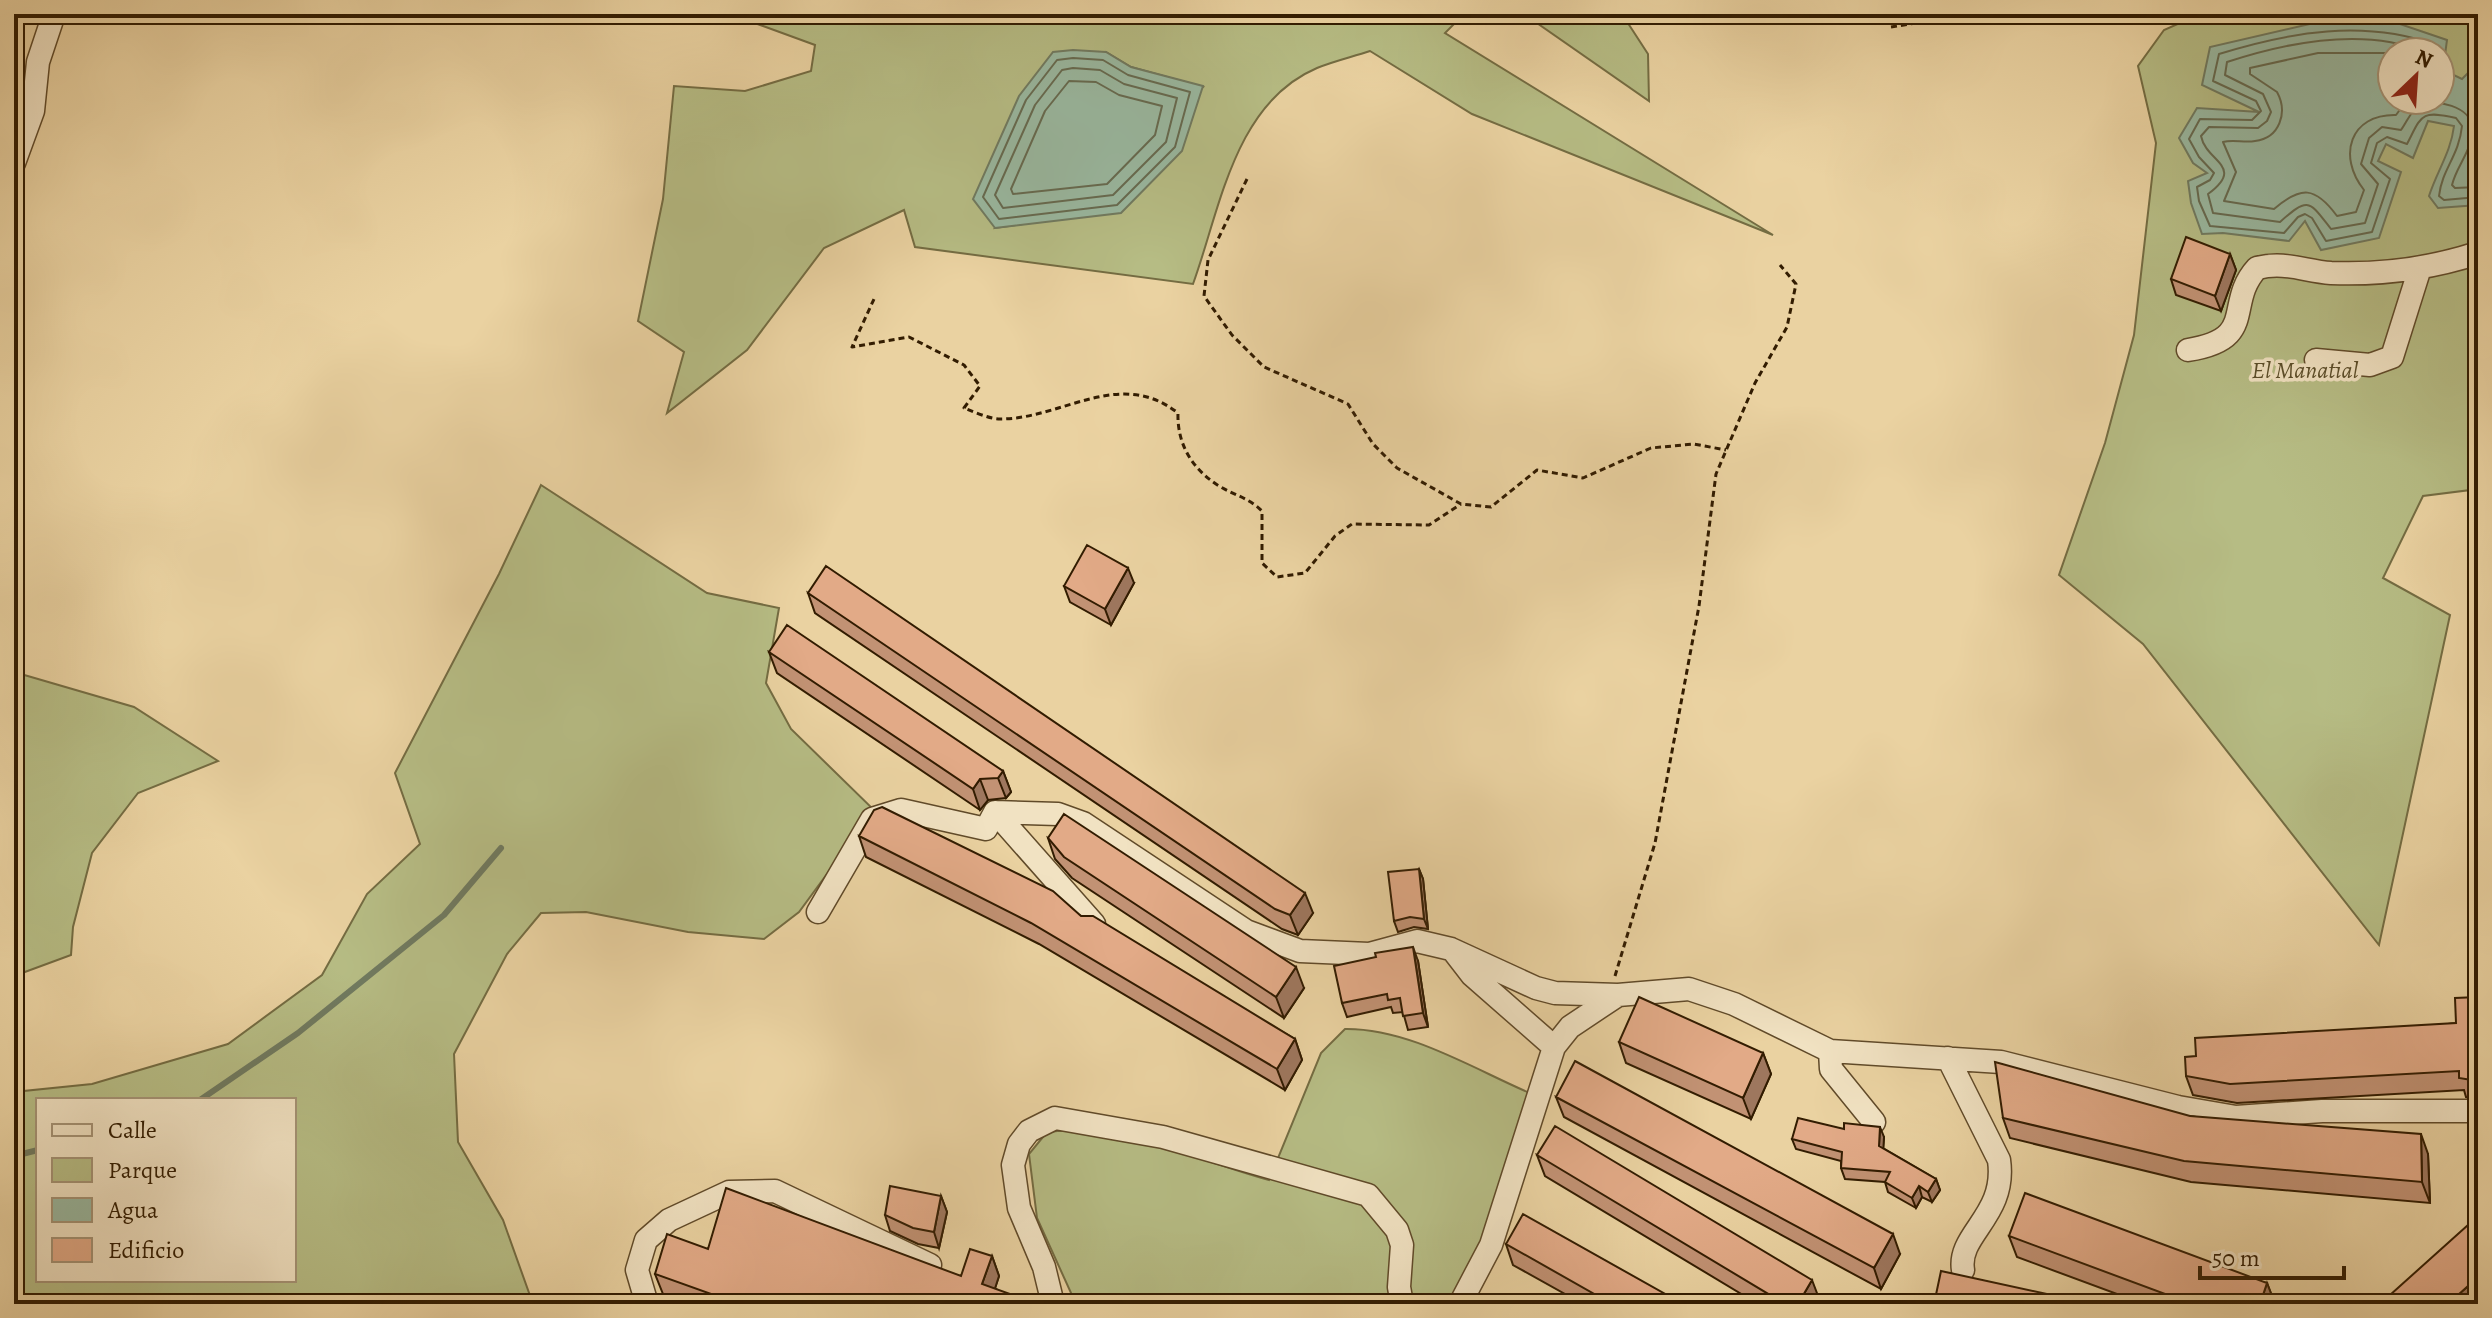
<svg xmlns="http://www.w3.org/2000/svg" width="2492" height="1318" font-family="Alegreya,serif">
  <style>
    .green { fill: #b6bc84; stroke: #746c42; stroke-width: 2; fill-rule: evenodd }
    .water { fill: #99b8a0; stroke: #707a60; stroke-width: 2; fill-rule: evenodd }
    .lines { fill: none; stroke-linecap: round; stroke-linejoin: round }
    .shore { stroke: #666a50; stroke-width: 2 }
    .stream { stroke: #707a60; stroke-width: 6 }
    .minor-casing { stroke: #604a29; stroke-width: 25 }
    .path { stroke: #321c01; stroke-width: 3; stroke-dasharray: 6 4; stroke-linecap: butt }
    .minor { stroke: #f1e2c2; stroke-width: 22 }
    .wall { fill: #c29274; stroke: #321c01; stroke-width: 2 }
    .shaded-wall { fill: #9e775e; stroke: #321c01; stroke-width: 2 }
    .building { fill: #e2aa87; stroke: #321c01; stroke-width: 2 }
    .labels { text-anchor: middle; stroke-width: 7; stroke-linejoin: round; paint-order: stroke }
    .park-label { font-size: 24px; font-style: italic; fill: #5a4c28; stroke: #f1e2c2 }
  </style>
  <rect width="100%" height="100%" fill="#ead2a1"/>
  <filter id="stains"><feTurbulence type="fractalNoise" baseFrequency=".0025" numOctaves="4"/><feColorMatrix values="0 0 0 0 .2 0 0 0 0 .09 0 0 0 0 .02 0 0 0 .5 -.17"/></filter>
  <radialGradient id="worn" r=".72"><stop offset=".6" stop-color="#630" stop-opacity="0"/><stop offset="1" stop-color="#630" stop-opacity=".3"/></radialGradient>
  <path class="green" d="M730,14H1464L1445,33L1773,235L1472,114L1370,51C1352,57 1334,61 1317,68C1234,103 1220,210 1193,284L915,247L904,210L824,248L747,350L667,413L684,352L638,321L663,199L674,86L745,91L811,71L815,45ZM1106,52L1131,67L1203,87L1044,221L995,228Z
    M1524,14H1622L1648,54L1649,101Z
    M2200,14H2478V489L2423,496L2383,578L2450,615L2379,945L2143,644L2059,575L2105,443L2134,335L2156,143L2138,66L2164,30ZM2392,52H2440V100H2392Z
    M541,485L707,593L779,608L766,683L791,729L874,810L799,912L764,939L688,932L586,912L541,913L507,954L454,1054L458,1142L503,1220L533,1304H14V1092L92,1084L228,1044L322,975L367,894L420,844L395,773L499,574ZM38,1100H294V1280H38Z
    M14,672L134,707L218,761L138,793L92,853L73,927L71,955L14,976Z
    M1345,1029C1411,1028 1478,1072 1539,1097L1486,1242L1450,1304H1076L1037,1218L1029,1154L1047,1132C1115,1122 1203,1162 1269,1180L1321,1053Z"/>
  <path class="water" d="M2367,22L2400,24L2447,40L2443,70L2462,79L2478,63V205L2438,208L2429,196C2437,171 2451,152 2454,126L2428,121L2413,158L2386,144L2378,161L2401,172L2379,238L2321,250L2305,221L2289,241L2223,233L2202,234L2191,203L2188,181L2207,173L2193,163L2179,138L2197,108L2259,112L2202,85L2210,47L2314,23ZM2392,52H2440V100H2392Z
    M1073,50L1106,52L1131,67L1203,86L1182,151L1121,213L995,228L973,199L1019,96L1053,52Z"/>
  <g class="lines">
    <path class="shore" d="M2425,52C2364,27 2288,42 2227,62L2225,75L2263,94L2271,112L2267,121L2258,128L2209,127L2201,136C2206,162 2246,166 2208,194L2213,213L2280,222C2309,196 2309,201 2331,229L2365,223L2378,184L2361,164L2369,138L2382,127L2401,130C2407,122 2411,110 2420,105C2436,98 2471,107 2472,127C2473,151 2457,164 2452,185L2455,188L2478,187
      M2437,52L2436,45C2364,19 2290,32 2219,54L2213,81L2256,101L2261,111L2252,120L2200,119L2189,139L2199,157L2214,173L2210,180L2197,187L2199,201L2210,226L2284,233L2298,217L2305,214L2312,218L2326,241L2372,232L2390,179L2371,163L2377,143L2387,137L2407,144C2422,115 2420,110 2456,118L2462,126C2459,156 2442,169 2439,196L2444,200L2478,197
      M2392,53H2318L2250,68V74L2277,92C2288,112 2280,138 2255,141C2244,143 2233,139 2223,142L2236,172L2224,201L2274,209C2301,186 2315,186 2337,216L2356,212L2364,190C2337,156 2350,114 2396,115L2407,100
      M1073,58L1103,60L1128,75L1190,92L1175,147L1117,205L999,219L983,197L1026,100L1057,60Z
      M1073,68L1100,70L1124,84L1177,98L1166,142L1113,195L1003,208L995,195L1035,105L1062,70Z
      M1069,81L1096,82L1119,95L1162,106L1155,135L1107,184L1013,194L1011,189L1045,111Z"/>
    <path class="stream" d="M200,1100L298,1033L444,915L501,848
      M14,1156L38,1150"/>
    <defs>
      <path id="minor" d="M14,163L33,111L38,62L54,14
        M2188,350C2259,339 2224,304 2257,268C2285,261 2304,271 2331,273C2382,275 2429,269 2478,253
        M2316,360L2370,365L2392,357L2420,268
        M995,812L1058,814L1083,823L1246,931L1300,951L1369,954L1417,941L1451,949L1536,988L1555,993L1618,995L1689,989L1734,1004L1830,1051L2001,1062L2178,1107L2236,1117L2322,1111H2478
        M995,812L1094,924
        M818,912L872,819L901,810L986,829L995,812
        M1455,953L1472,975L1554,1047
        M1830,1051L1831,1069L1874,1122
        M1948,1058L1999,1160C2007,1216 1957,1234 1963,1270
        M647,1304L637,1270L646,1240L669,1220L729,1192L775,1191L930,1265
        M1053,1304L1044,1267L1019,1208L1013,1165L1019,1144L1029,1131L1055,1118L1163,1137L1368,1195L1397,1230L1402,1245L1399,1287L1402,1304
        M1460,1304L1491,1245L1554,1047L1570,1027L1618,995"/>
    </defs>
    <use href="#minor" class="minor-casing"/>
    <path class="path" d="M1891,27L1973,14
      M1247,179L1208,260L1204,296L1232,335L1264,367L1348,404L1373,444L1397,468L1461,504L1491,507L1537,470L1583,478L1651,448L1694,444L1726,450
      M874,299L852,347L909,337L964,365L980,386L964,408C975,412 989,419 1000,419C1063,419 1119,367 1178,413C1177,444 1192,469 1219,486C1234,495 1249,498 1262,511V563L1277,577L1305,573L1335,536L1352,524L1429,525L1461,504
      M1615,976L1655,843L1699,606L1716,474L1755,383L1787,327L1796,284L1780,265"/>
    <use href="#minor" class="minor"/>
  </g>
  <path class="wall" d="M2230,254L2236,270L2221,311L2176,295L2171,279Z
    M1134,583L1111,625L1070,602L1064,586Z
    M808,593L1313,913L1298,935L1282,929L815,613Z
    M769,652L1003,771L1011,792L1006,798L988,800L980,810L777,673Z
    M859,836L1081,916L1295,1039L1302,1060L1285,1090L1039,944L866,857Z
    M1048,838L1304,988L1284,1018L1072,878L1055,859Z
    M1419,869L1423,879L1428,929L1414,927L1398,932L1394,921Z
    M1418,961L1428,1027L1408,1030L1403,1012L1393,1013L1391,1007L1347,1017L1342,1003Z
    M2478,997V1099L2466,1097L2464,1090L2237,1103L2193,1095L2186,1076L2196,1056L2456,1023Z
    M1619,1042L1763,1053L1771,1074L1751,1119L1626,1063Z
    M1556,1097L1900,1254L1881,1289L1564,1117Z
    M2190,1116L2428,1154L2430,1203L2191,1182L2010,1138L2003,1118Z
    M1844,1129L1884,1137L1883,1148L1936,1179L1940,1190L1932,1202L1922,1197L1916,1208L1888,1192L1885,1182L1845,1179L1841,1168V1161L1796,1149L1792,1139Z
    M1537,1155L1820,1301L1818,1304H1758L1545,1176Z
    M941,1196L947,1212L939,1248L918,1244L890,1231L885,1215Z
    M2009,1236L2267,1283L2275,1304H2144L2017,1257Z
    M1506,1244L1683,1304H1583L1513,1265Z
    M708,1249L961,1276L992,1256L999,1276L995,1288L1014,1304H691L663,1294L655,1274Z"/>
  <path class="shaded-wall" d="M2230,254L2236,270L2221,311L2215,296Z
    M1128,568L1134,583L1111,625L1105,609Z
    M1003,771L1011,792L1006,798L998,778Z
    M980,779L988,800L980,810L973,789Z
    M1419,869L1423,879L1428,929L1424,919Z
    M1305,893L1313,913L1298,935L1290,915Z
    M1413,947L1418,961L1428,1027L1423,1013Z
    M1296,967L1304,988L1284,1018L1276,997Z
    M1295,1039L1302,1060L1285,1090L1277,1069Z
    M1763,1053L1771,1074L1751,1119L1743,1098Z
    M1880,1127L1884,1137L1883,1156L1879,1146Z
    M2421,1134L2428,1154L2430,1203L2422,1182Z
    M1936,1179L1940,1190L1932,1202L1928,1192Z
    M1919,1186L1922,1197L1916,1208L1912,1198Z
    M941,1196L947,1212L939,1248L934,1232Z
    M1893,1234L1900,1254L1881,1289L1874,1268Z
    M992,1256L999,1276L990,1304L982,1284Z
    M2478,1277V1304H2448Z
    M1812,1280L1820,1301L1818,1304H1798Z
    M2267,1283L2275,1304H2260Z"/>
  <path class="building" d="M2186,237L2230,254L2215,296L2171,279Z
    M1087,545L1128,568L1105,609L1064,586Z
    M826,566L1305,893L1290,915L1275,909L808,593Z
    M787,625L1003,771L998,778L980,779L973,789L769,652Z
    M882,807L1053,891L1081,916H1093L1295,1039L1277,1069L1031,923L859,836L874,810Z
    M1064,814L1296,967L1276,997L1064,857L1048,838Z
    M1419,869L1424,919L1410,917L1394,921L1388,872Z
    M1413,947L1423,1013L1403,1016L1400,998L1388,1000L1387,994L1342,1003L1334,966L1376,957L1375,953Z
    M1639,997L1763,1053L1743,1098L1619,1042Z
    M2478,997V1081L2459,1078V1071L2230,1084L2186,1076L2185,1057L2196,1056L2195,1038L2456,1023L2455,998Z
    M1575,1061L1893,1234L1874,1268L1556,1097Z
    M1995,1062L2190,1116L2421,1134L2422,1182L2184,1161L2003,1118Z
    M1798,1118L1844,1129V1123L1880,1127L1879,1146L1936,1179L1928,1192L1919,1186L1912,1198L1885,1182L1890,1172L1841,1168L1842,1152L1792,1139Z
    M1555,1126L1812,1280L1798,1304H1785L1537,1155Z
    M890,1186L941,1196L934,1232L913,1228L885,1215Z
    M726,1188L961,1276L970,1249L992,1256L982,1284L1010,1294L1013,1304H739L655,1274L667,1234L708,1249Z
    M2025,1193L2267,1283L2260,1304H2192L2009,1236Z
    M1523,1214L1683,1304H1612L1506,1244Z
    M2478,1216V1277L2448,1304H2380Z
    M1941,1271L2093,1304H1934Z"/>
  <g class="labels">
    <g class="park-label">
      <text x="2305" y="378">El Manatial</text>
    </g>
  </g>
  <rect width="2492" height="1318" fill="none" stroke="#ead2a1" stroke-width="48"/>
  <rect x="16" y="16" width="2460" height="1286" fill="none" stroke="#321c01" stroke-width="4"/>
  <rect x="24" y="24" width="2444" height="1270" fill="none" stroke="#321c01" stroke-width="2"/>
  <rect x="36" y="1098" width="260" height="184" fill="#f1e2c2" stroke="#a59375" stroke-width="2"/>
  <rect x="52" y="1124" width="40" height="12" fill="#f1e2c2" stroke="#a59375" stroke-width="2"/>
  <text x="108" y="1138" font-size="24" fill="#321c01">Calle</text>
  <rect x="52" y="1158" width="40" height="24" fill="#b6bc84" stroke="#a59375" stroke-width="2"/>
  <text x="108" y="1178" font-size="24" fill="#321c01">Parque</text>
  <rect x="52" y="1198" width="40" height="24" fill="#99b8a0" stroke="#a59375" stroke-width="2"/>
  <text x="108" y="1218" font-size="24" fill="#321c01">Agua</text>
  <rect x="52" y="1238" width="40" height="24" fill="#e2aa87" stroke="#a59375" stroke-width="2"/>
  <text x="108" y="1258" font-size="24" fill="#321c01">Edificio</text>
  <g transform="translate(2416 76) rotate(25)"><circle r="38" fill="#f1e2c2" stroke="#a59375" stroke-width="2"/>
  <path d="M0-6L14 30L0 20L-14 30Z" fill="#8f2418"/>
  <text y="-12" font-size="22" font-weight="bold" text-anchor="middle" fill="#321c01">N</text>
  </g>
  <path d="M2200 1266v12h144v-12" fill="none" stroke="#321c01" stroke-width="4"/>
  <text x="2212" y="1266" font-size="24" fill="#321c01" stroke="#f1e2c2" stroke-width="6" paint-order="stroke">50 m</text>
  <rect width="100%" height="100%" filter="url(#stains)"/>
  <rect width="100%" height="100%" fill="url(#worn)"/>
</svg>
